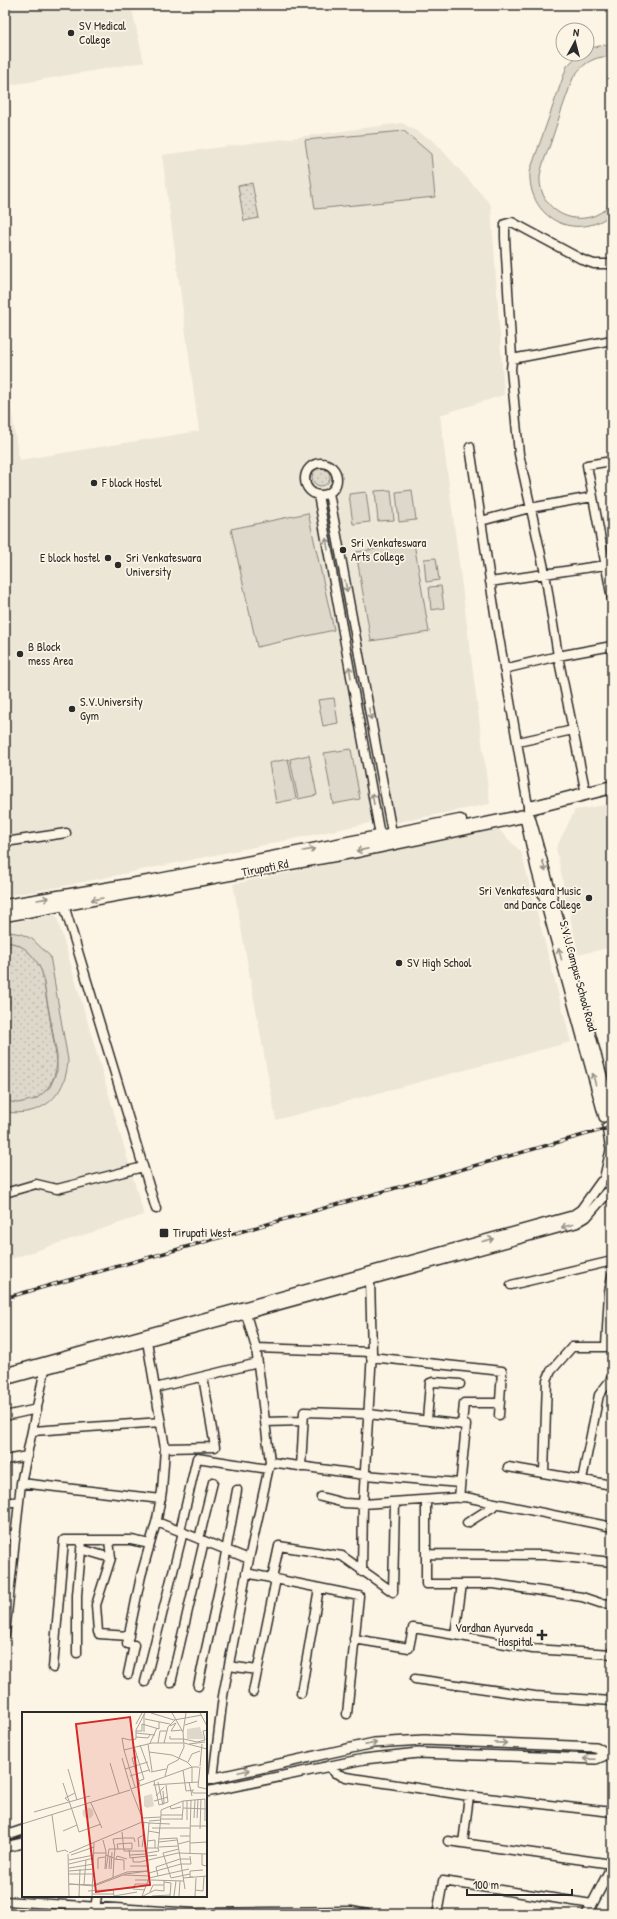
<svg xmlns="http://www.w3.org/2000/svg" width="617" height="1919" font-family="'Patrick Hand',sans-serif">
  <style>
    .built { fill: #ece6d7 }
    .grass { fill: url(#grass-dots); stroke: #84827a }
    .garden { fill: #ded8ca; stroke: #84827a }
    .lines { fill: none; stroke-linecap: round; stroke-linejoin: round }
    .minor-casing { stroke: #2b2b2b; stroke-width: 11 }
    .tertiary-casing { stroke: #2b2b2b; stroke-width: 12 }
    .primary-casing { stroke: #2b2b2b; stroke-width: 15 }
    .minor { stroke: #fcf5e5; stroke-width: 8 }
    .tertiary { stroke: #fcf5e5; stroke-width: 9 }
    .primary { stroke: #fcf5e5; stroke-width: 12 }
    .rail-casing { stroke: #2b2b2b; stroke-width: 3.5 }
    .rail { stroke: #fcf5e5; stroke-width: 2; stroke-dasharray: 6; stroke-linecap: butt }
    .oneway { stroke: #949088 }
    .poi-dot { fill: #2b2b2b; stroke: #fcf5e5; stroke-width: 1.5 }
    .labels { text-anchor: middle; stroke-width: 3.5; stroke-linejoin: round; paint-order: stroke }
    .poi-label { font-size: 12px; fill: #2b2b2b; stroke: #fcf5e5; text-anchor: start }
    .street-label { font-size: 12px; fill: #2b2b2b; stroke: #fcf5e5 }
    .inset-road { fill: none; stroke: #a8a49b; stroke-width: 1 }
    .view { fill: #d62828; fill-opacity: 0.15; stroke: #d62828; stroke-width: 2 }
    .inset-edge { fill: none; stroke: #2b2b2b; stroke-width: 2 }
  </style>
  <defs>
    <pattern id="grass-dots" width="8" height="8" patternUnits="userSpaceOnUse"><rect width="8" height="8" fill="#ded8ca"/><path d="M2 2h.1M6 6h.1" fill="none" stroke="#bfbaae" stroke-width="1.8" stroke-linecap="round"/></pattern>
  </defs>
  <rect width="100%" height="100%" fill="#fcf5e5"/>
  <filter id="ink" filterUnits="userSpaceOnUse"><feTurbulence type="fractalNoise" baseFrequency=".025" numOctaves="2"/><feDisplacementMap in="SourceGraphic" scale="8" xChannelSelector="R" yChannelSelector="G"/><feConvolveMatrix kernelMatrix="1 2 1 2 8 2 1 2 1" color-interpolation-filters="sRGB"/></filter>
  <g filter="url(#ink)">
    <path class="built" d="M5,5H131L144,62L5,86Z
      M402,123L434,141L491,205L504,395L440,415L490,804L399,822L370,823L54,888L5,896V369L19,460L199,431L162,155Z
      M612,804V947L578,955L556,848L575,810Z
      M498,829L521,852L571,1042L276,1120L233,884Z
      M56,914L144,1215L5,1261V924Z"/>
    <path class="grass" d="M252,183L259,218L244,221L238,186Z
      M312 477a9 9 0 1 1 18 0a9 9 0 1 1-18 0Z
      M5,942C24,943 35,956 42,972L57,1061C56,1088 33,1111 5,1101Z"/>
    <path class="garden" d="M604,45H612V57C595,55 582,64 573,78C565,100 557,123 550,145C546,155 541,167 540,177C539,198 554,215 574,218C589,220 603,214 612,202V214C575,243 527,218 530,171L567,66L579,54H587V49Z
      M404,131L431,154L435,197L315,209L305,140Z
      M391,490L394,520L378,521L375,491Z
      M412,490L416,520L399,522L396,492Z
      M366,492L370,522L353,524L349,494Z
      M308,513L334,630L257,647L231,529Z
      M414,543L429,632L371,641L356,552Z
      M436,558L439,580L426,582L424,559Z
      M441,586L444,608L431,610L429,587Z
      M334,698L338,723L323,726L318,700Z
      M351,749L360,799L333,804L324,753Z
      M309,755L317,795L298,799L290,759Z
      M288,759L296,799L276,803L269,763Z
      M5,931L21,934L32,939L50,956L68,1060C66,1097 42,1117 5,1112V1101L18,1103L36,1099L50,1087L57,1071V1056L42,972C35,956 24,943 5,942Z"/>
    <g class="lines">
      <defs>
        <path id="minor" d="M612,264H594L583,260L512,222L505,224V238L512,359L612,340
          M512,359L511,369L519,454L545,573L558,656L586,794
          M470,447L496,620L528,806
          M612,461L587,465L612,599
          M305 479a16 16 0 1 1 32 0a16 16 0 1 1-32 0Z
          M329,493L393,838
          M318,495L381,841
          M481,521L530,508L592,497
          M490,582L612,564
          M504,669L558,656L612,646
          M518,742L573,730
          M5,842L66,833
          M64,905L156,1209
          M5,1193L36,1184L57,1189L143,1167
          M370,1280L372,1352L363,1504L465,1497L612,1527
          M511,1285L612,1261
          M246,1314L256,1348
          M606,1346L609,1292L612,1276
          M372,1352L256,1348L270,1462L365,1475L460,1483
          M371,1357L502,1371L499,1415
          M155,1388L258,1363
          M5,1416L37,1409
          M427,1420L430,1383L433,1382L460,1384
          M265,1422L303,1421
          M462,1425L464,1403H500
          M33,1431L161,1422
          M165,1448L215,1447L203,1377
          M5,1460L27,1456
          M301,1467L304,1412L368,1414L466,1425L459,1498
          M508,1467L612,1485
          M544,1473L547,1380L551,1371L572,1347H612
          M582,1480L599,1395L612,1378
          M21,1483L161,1499
          M321,1497L344,1503L363,1504L362,1572
          M426,1500V1584H494L582,1597L600,1603L612,1604
          M5,1503L19,1501
          M157,1522L249,1559L270,1462
          M467,1523L497,1504
          M180,1531L197,1458L268,1469
          M5,1536L16,1534
          M199,1539L213,1482
          M109,1540L111,1558L96,1605L98,1632L99,1634L129,1636
          M81,1549L111,1558
          M427,1554L544,1555L612,1562
          M246,1573L359,1596L347,1714
          M272,1579L279,1546L342,1556L393,1592
          M462,1584L455,1635L533,1649L612,1654
          M393,1592L395,1502
          M5,1634L21,1483L45,1369
          M354,1639L409,1648L413,1628L455,1635
          M77,1653V1595L82,1540
          M229,1666L257,1670
          M53,1668L64,1540H131L150,1544
          M128,1674L134,1645L127,1644L141,1576L157,1519L162,1491L165,1448L147,1341
          M415,1679L535,1696L612,1701
          M145,1682L183,1532
          M171,1683L204,1541
          M198,1686L221,1580L237,1490
          M253,1692L276,1579
          M301,1693L319,1588
          M328,1766L335,1773L346,1777L469,1796L612,1812
          M213,1778L223,1696L249,1559
          M448,1841L612,1864
          M463,1843L469,1796
          M5,1901L194,1913L351,1911L367,1914
          M95,1908L97,1896
          M437,1914L443,1881L592,1904"/>
        <path id="tertiary" d="M525,817L536,868L604,1117
          M530,817L612,1112
          M605,1176L611,1150L607,1127
          M5,1373L572,1216L581,1210L601,1182
          M5,1380L576,1223L586,1217L607,1193
          M206,1780L374,1743L424,1740L596,1747L608,1754L596,1759L418,1753L364,1759L206,1792
          M5,1836L23,1830
          M5,1847L23,1843
          M587,1914L612,1866"/>
        <path id="primary" d="M530,808L612,787
          M5,906L154,881L460,821
          M5,915L362,850L524,816"/>
      </defs>
      <use href="#minor" class="minor-casing"/>
      <use href="#tertiary" class="tertiary-casing"/>
      <use href="#primary" class="primary-casing"/>
      <use href="#minor" class="minor"/>
      <use href="#tertiary" class="tertiary"/>
      <use href="#primary" class="primary"/>
      <defs>
        <path id="rail" d="M5,1298L612,1127"/>
      </defs>
      <use href="#rail" class="rail-casing"/>
      <use href="#rail" class="rail"/>
    </g>
    <defs><path id="oneway-shaft" d="M-6 0H5M1.5-3L5.5 0L1.5 3" fill="none" stroke-width="1.6" stroke-linecap="round" stroke-linejoin="round"/></defs>
    <g class="oneway">
      <use href="#oneway-shaft" transform="translate(327 544) rotate(-100)"/>
      <use href="#oneway-shaft" transform="translate(346 586) rotate(79)"/>
      <use href="#oneway-shaft" transform="translate(350 672) rotate(-100)"/>
      <use href="#oneway-shaft" transform="translate(370 714) rotate(79)"/>
      <use href="#oneway-shaft" transform="translate(373 799) rotate(-100)"/>
      <use href="#oneway-shaft" transform="translate(309 850) rotate(-10)"/>
      <use href="#oneway-shaft" transform="translate(362 850) rotate(169)"/>
      <use href="#oneway-shaft" transform="translate(544 866) rotate(75)"/>
      <use href="#oneway-shaft" transform="translate(43 899) rotate(-10)"/>
      <use href="#oneway-shaft" transform="translate(97 899) rotate(170)"/>
      <use href="#oneway-shaft" transform="translate(560 954) rotate(-105)"/>
      <use href="#oneway-shaft" transform="translate(594 1079) rotate(-105)"/>
      <use href="#oneway-shaft" transform="translate(567 1226) rotate(165)"/>
      <use href="#oneway-shaft" transform="translate(488 1240) rotate(-15)"/>
      <use href="#oneway-shaft" transform="translate(501 1743) rotate(2)"/>
      <use href="#oneway-shaft" transform="translate(371 1744) rotate(-11)"/>
      <use href="#oneway-shaft" transform="translate(589 1759) rotate(-178)"/>
      <use href="#oneway-shaft" transform="translate(244 1771) rotate(-12)"/>
    </g>
  </g>
  <g class="poi-dot">
    <circle cx="71" cy="33" r="4"/>
    <circle cx="94" cy="483" r="4"/>
    <circle cx="343" cy="550" r="4"/>
    <circle cx="108" cy="558" r="4"/>
    <circle cx="118" cy="565" r="4"/>
    <circle cx="20" cy="654" r="4"/>
    <circle cx="72" cy="709" r="4"/>
    <circle cx="589" cy="898" r="4"/>
    <circle cx="399" cy="963" r="4"/>
    <rect x="159" y="1228" width="10" height="10" rx="2"/>
    <path d="M540 1629h4v4h4v4h-4v4h-4v-4h-4v-4h4z"/>
  </g>
  <g class="labels">
    <g class="poi-label">
      <text x="79" y="30">SV Medical<tspan x="79" dy="14">College</tspan></text>
      <text x="102" y="487">F block Hostel</text>
      <text x="351" y="547">Sri Venkateswara<tspan x="351" dy="14">Arts College</tspan></text>
      <text x="100" y="562" text-anchor="end">E block hostel</text>
      <text x="126" y="562">Sri Venkateswara<tspan x="126" dy="14">University</tspan></text>
      <text x="28" y="651">B Block<tspan x="28" dy="14">mess Area</tspan></text>
      <text x="80" y="706">S.V.University<tspan x="80" dy="14">Gym</tspan></text>
      <text x="581" y="895" text-anchor="end">Sri Venkateswara Music<tspan x="581" dy="14">and Dance College</tspan></text>
      <text x="407" y="967">SV High School</text>
      <text x="173" y="1237">Tirupati West</text>
      <text x="533" y="1632" text-anchor="end">Vardhan Ayurveda<tspan x="533" dy="14">Hospital</tspan></text>
    </g>
    <g class="street-label">
      <text transform="translate(265 868) rotate(-11)" y="4">Tirupati Rd</text>
      <text transform="translate(578 976) rotate(75)" y="4">S.V.U.Campus School Road</text>
    </g>
  </g>
  <g transform="translate(22 1712)">
    <rect width="185" height="185" fill="#fcf5e5"/>
    <path d="M178,15L182,27H165V17ZM60.5 101a5.5 5.5 0 1 1 11 0a5.5 5.5 0 1 1-11 0Z" fill="#ded8ca"/>
    <path d="M130,82L132,94L125,96L122,94V84Z" fill="#ded8ca"/>
    <path class="inset-road" d="M123,1L114,18V27L108,28L100,26L102,38L130,31H161M129,1L152,8L180,3M122,2V20M123,7L148,12M114,12L120,1M163,13L175,9M148,14L154,11L149,19L160,18M114,19H120V12L137,17V10M161,20L164,1M114,21L133,23M148,24V27H161M114,25L126,26L128,23M162,27L175,30L183,28L181,19L185,18V14L178,1M128,31L135,16M136,31L138,19H145M142,31L146,15L153,8M162,31L185,37M126,32L130,59M167,32L183,30M118,33L128,60M112,34L122,67L117,69M102,38L113,75M127,40L150,43L165,50L170,55V70M115,45L110,46L118,73M100,46L109,77M166,50L170,42L178,39M88,51L97,81M178,54L180,32M178,55L176,75L185,77M46,57L55,88M103,57L126,50M161,58L164,79L172,78M129,60L144,57M108,64L127,58M143,64L146,53L156,48L162,35L161,20L150,1M132,69L137,93L146,90L144,73M136,70L141,93M167,70L170,84M41,71L55,113L41,119M131,73L176,70M109,77L119,103M109,77L170,55H177M141,79L142,91M170,79L171,81H185M134,84L142,75M46,89L43,86L53,81M132,89L146,85M161,89V96L185,97M69,91L80,116M148,94L149,97L159,95M12,100L68,84M30,103L35,140L43,138L46,140M161,103H139V98L161,89L183,87V109M121,106L139,105M172,106L173,88M175,106L176,88M139,107H160M160,108L161,96M165,108V89M127,109L139,108M120,110L127,111L125,139L127,166L120,184M127,111L148,112M0,112L108,78M55,113L57,120L79,112M168,114H185M130,116H168M178,117L179,87M126,119L138,121M100,120L102,139H125M121,123L122,110M158,124H168V142M168,124L169,88M101,126L91,127L93,137H110M101,126H112L113,130M137,127L155,126L163,177M81,128L84,140L83,157M125,129L133,128V136M137,130L155,128M168,131L185,130M156,132L168,129M117,135L116,126L122,123L120,135M137,135L156,134M125,136H136L139,103M96,137L95,132L110,131V137M157,137L141,141L149,166L168,162M107,138L108,146L135,143M47,141L120,110M71,141H84M125,141L137,139L136,136M46,142L47,184M180,142V153L185,154M49,143L72,135M84,143L92,146L93,137M108,143L125,142M86,144L87,137H93M111,145V150H118L156,141L185,142M92,147L102,148V158M94,147L95,144L105,147M47,148L72,143M47,152L72,146M108,154H127M47,156L72,152M76,157V146L83,145M84,157L86,144M87,157L88,144M89,157L90,140M47,159L72,157M126,159L104,162L72,174L47,172L72,173L105,160ZM127,161L159,152H169L168,144M47,162H71M102,163L127,164M136,164L134,155L158,147H168M91,165L92,146M171,165H168V159L181,158M127,166L167,157M161,166L185,164M113,168H128M129,168L162,169M142,170L149,171L148,184M62,172L64,148M91,177L92,184L115,180M111,177L123,178M173,178L181,179L182,164M66,179L112,176L113,172H126M128,180L131,173H142M70,182H92M57,184L58,157M70,184L72,131M121,184L133,178L142,179V168M130,184L148,183M152,184L154,169M157,184L158,169M173,184L174,166"/>
    <path class="view" d="M108,5L128,173L74,180L54,12Z"/>
    <rect width="185" height="185" class="inset-edge"/>
  </g>
  <rect width="617" height="1919" fill="none" stroke="#fcf5e5" stroke-width="20"/>
  <rect x="10" y="10" width="597" height="1899" fill="none" stroke="#2b2b2b" stroke-width="1.5" filter="url(#ink)"/>
  <g transform="translate(575 42) rotate(7)"><circle r="19" fill="#fcf5e5" stroke="#a8a49b"/>
  <path d="M0-3L7 15L0 10L-7 15Z" fill="#2b2b2b"/>
  <text y="-6" font-size="11" font-weight="bold" text-anchor="middle" fill="#2b2b2b">N</text>
  </g>
  <path d="M467 1889v6h105v-6" fill="none" stroke="#2b2b2b" stroke-width="2"/>
  <text x="473" y="1889" font-size="12" fill="#2b2b2b" stroke="#fcf5e5" stroke-width="3" paint-order="stroke">100 m</text>
</svg>
